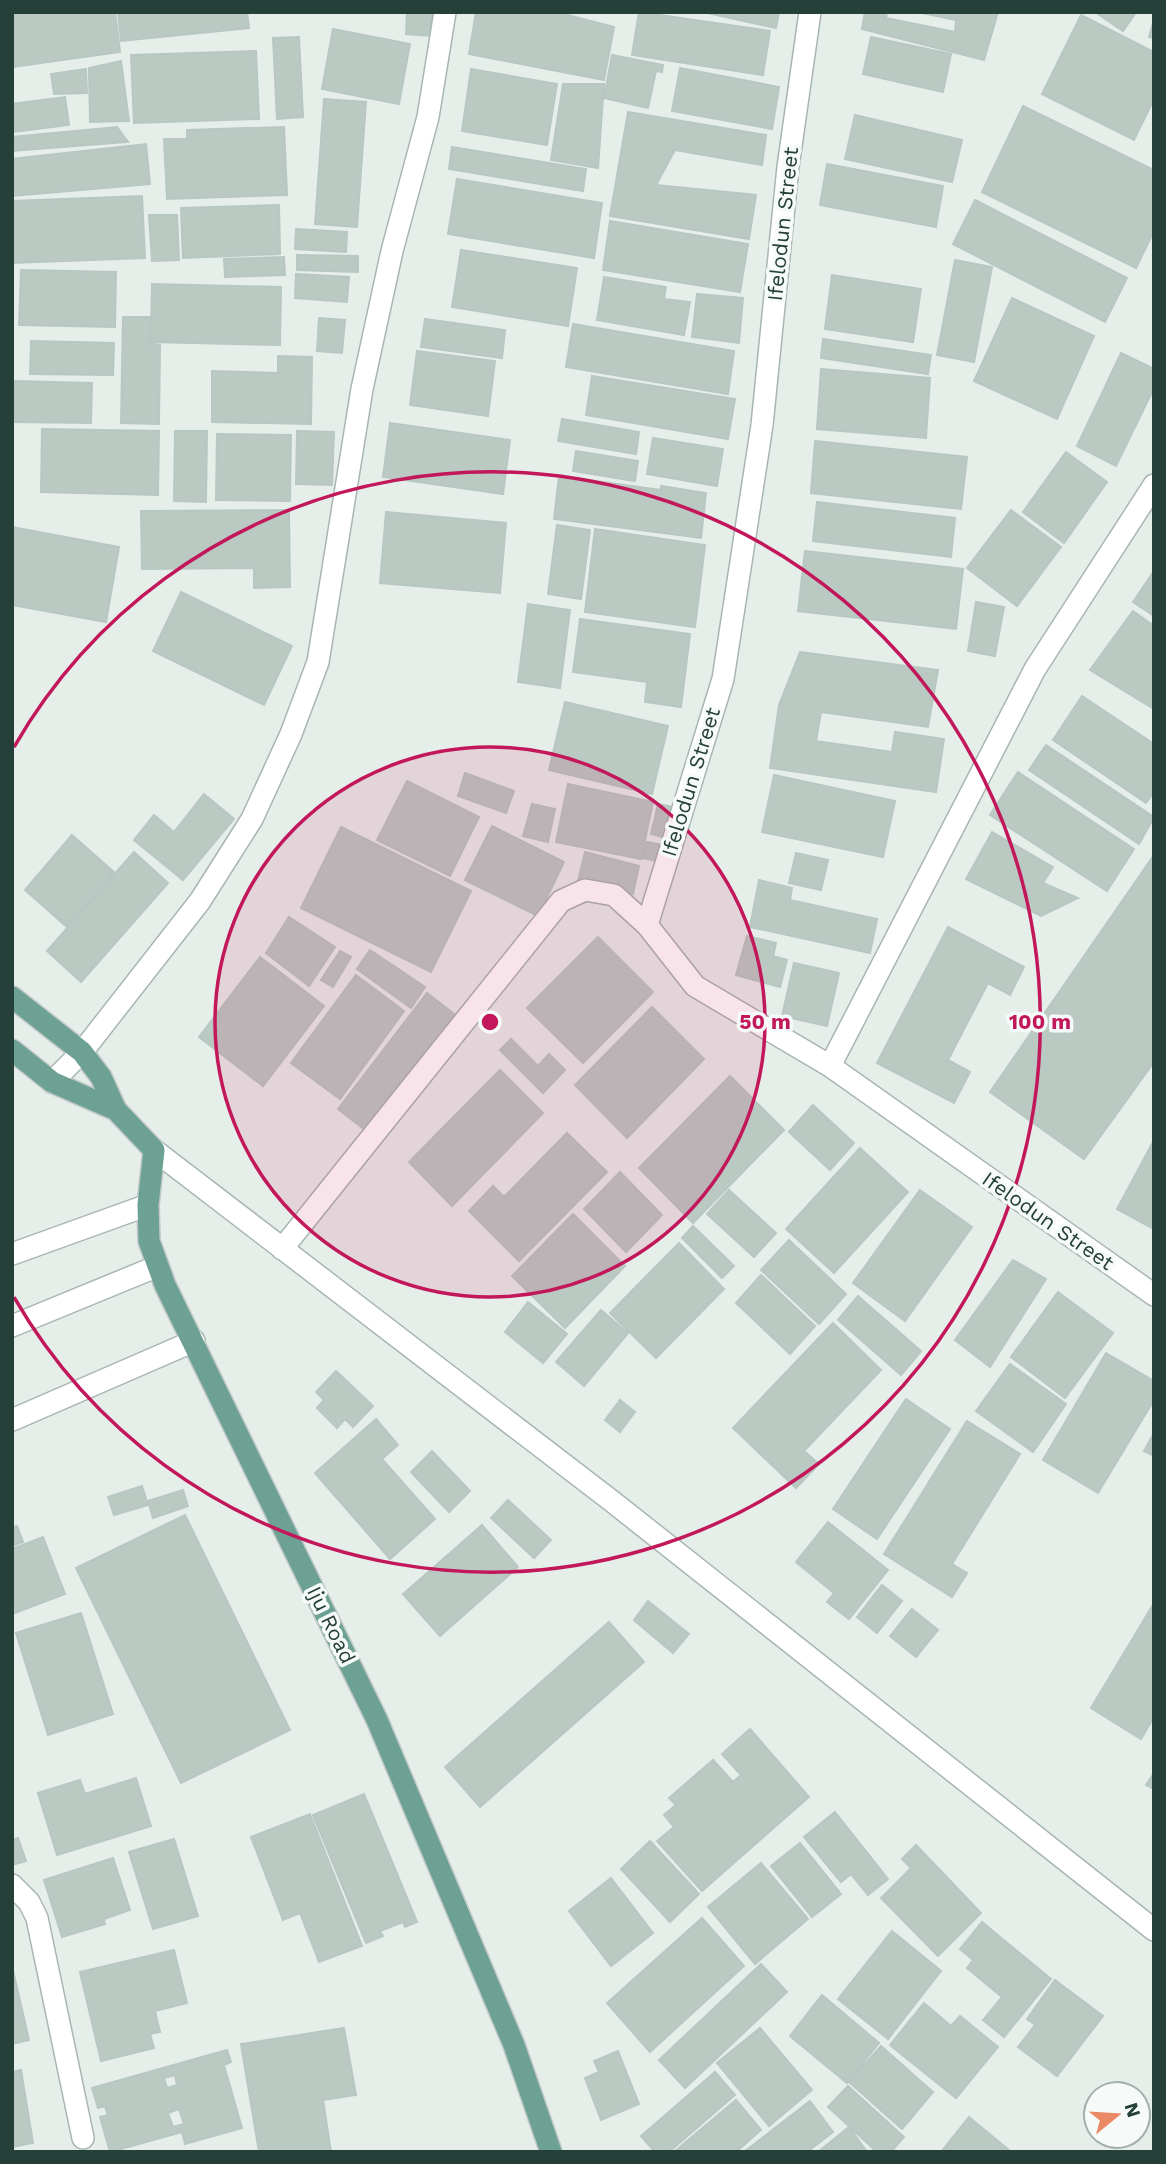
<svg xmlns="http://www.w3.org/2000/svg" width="1166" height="2164" font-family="'Work Sans',sans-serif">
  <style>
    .building { fill: #bbc9c3; stroke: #b8c7c1; stroke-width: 2; fill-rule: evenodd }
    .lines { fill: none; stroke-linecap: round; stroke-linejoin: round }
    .minor-casing { stroke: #a8b6b1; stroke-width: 24 }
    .major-casing { stroke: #c2c9c8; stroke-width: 24 }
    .minor { stroke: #fff; stroke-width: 21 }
    .major { stroke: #6da194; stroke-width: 21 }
    .ring { fill: none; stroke: #c2185b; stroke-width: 3.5 }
    .labels { text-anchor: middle; stroke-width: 7; stroke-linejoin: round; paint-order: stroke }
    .street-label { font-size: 21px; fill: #253f39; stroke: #f6faf8 }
    .centre { fill: #c2185b; stroke: #f6faf8; stroke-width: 3.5 }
    .ring-label { font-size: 21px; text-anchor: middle; font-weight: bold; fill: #c2185b; stroke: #f6faf8; stroke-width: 7; stroke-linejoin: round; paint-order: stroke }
  </style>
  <rect width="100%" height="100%" fill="#e6eeea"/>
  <path class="building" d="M12,12H115L120,52L12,67Z
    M118,12H247L249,28L121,41Z
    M407,12H432L431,36L406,34Z
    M476,12H556L614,27L604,80L469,54Z
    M639,12L770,31L763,75L632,55Z
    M703,12H779L776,28Z
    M865,12H887L886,18L955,32L956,20L917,12H998L984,60L862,29Z
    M1095,12H1136L1123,31Z
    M1081,15L1154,52V99L1134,140L1042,94Z
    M1154,19V38L1149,37Z
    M333,29L410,44L399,104L322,89Z
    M299,37L303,117L277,119L273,38Z
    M871,37L951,54L943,92L863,74Z
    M256,51L259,119L134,123L131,55Z
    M612,55L663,65L662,72L656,71L648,108L604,98Z
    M121,61L129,121L90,122L89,68Z
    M680,68L779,87L772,129L672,111Z
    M86,69L87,93L54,94L51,74Z
    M471,69L557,84L547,145L462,131Z
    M563,84H604L598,168L551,160Z
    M65,97L69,125L12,132V104Z
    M324,99L366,102L357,227L315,224Z
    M1023,106L1154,170V231L1136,268L982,192Z
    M628,112L766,135L762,165L675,150L656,185L756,195L749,239L610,216Z
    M855,115L962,140L952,182L845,159Z
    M117,127L128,142L12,151V137Z
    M284,127L287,195L167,199L164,139H187V130Z
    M146,144L150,184L12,196V159Z
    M452,147L586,169L583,191L449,169Z
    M827,164L943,186L936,227L820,205Z
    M457,179L602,203L594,258L448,234Z
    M142,196L145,258L12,263V201Z
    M975,200L1127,278L1105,322L953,244Z
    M279,205L280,254L183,258L181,208Z
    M149,215H177L179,260L152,261Z
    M610,221L748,244L740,292L603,270Z
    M296,229L347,232L346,252L295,249Z
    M461,250L577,268L568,326L452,307Z
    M297,255L358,256V272L297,270Z
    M284,257L285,275L225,277L224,259Z
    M955,260L992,267L974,362L937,355Z
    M21,270L116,272L115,327L19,325Z
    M296,274L349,277L347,302L295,298Z
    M832,275L921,289L913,342L825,329Z
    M604,277L666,287L664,299L690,302L684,335L597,320Z
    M152,284L281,287L280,345L151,342Z
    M697,294L743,298L739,343L692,337Z
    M1012,298L1094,336L1057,419L974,381Z
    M123,317H151L150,344L160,345L159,424L121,423Z
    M319,318L345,320L342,353L317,351Z
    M425,319L505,330L502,358L421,347Z
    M573,324L734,351L728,394L566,367Z
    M823,339L931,355L928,374L821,358Z
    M31,341L114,343L113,375L30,374Z
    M417,351L495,361L488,416L410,405Z
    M1121,353L1154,369V388L1116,466L1077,446Z
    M278,356L312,357L311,424L212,422V371L278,373Z
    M821,369L930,378L926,438L817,429Z
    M592,376L735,399L728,439L586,415Z
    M13,381L92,383L91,423L13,422Z
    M562,419L639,432L636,454L558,441Z
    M390,423L510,440L503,494L383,477Z
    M42,429L159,431L158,495L41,492Z
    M175,431H207L206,502L174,501Z
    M297,431L334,432L332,485L296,484Z
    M217,434L291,435L290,501L216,500Z
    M653,438L723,449L717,486L647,474Z
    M815,441L967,457L961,509L811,493Z
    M576,451L638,461L635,481L573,471Z
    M1066,452L1107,482L1064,543L1023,512Z
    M559,476L661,490V486L706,493L701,538L554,519Z
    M817,502L955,518L951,557L813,541Z
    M289,510L290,587L254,588V568L142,569L141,511Z
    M1011,510L1061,547L1017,606L967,568Z
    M386,512L506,523L500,593L380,583Z
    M557,525L590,530L581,599L548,594Z
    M12,527L119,547L106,622L12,605Z
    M595,529L705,545L695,627L585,612Z
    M805,551L963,569L956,629L798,611Z
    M1154,571V616L1133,602Z
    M181,592L292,646L264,705L153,651Z
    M976,602L1004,607L995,656L968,651Z
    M528,604L570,610L560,688L518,682Z
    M1133,611L1154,626V709L1090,670Z
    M580,619L690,634L681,707L645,702L647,682L573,672Z
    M800,652L938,670L928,727L821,712L816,741L892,752L895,732L944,739L936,792L770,768L779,705Z
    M1082,696L1154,744V792L1146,803L1053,740Z
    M565,702L668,726L652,794L549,770Z
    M1046,745L1154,817L1139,844L1029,770Z
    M1018,772L1134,849L1107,891L990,815Z
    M465,773L514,791L506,813L458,796Z
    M774,775L895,801L883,857L762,832Z
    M407,781L479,817L450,876L377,840Z
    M568,784L653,802L641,859L556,842Z
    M204,794L234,819L183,880L134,840L154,815L174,832Z
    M532,804L555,809L548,842L523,836Z
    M658,804L678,808L671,839L651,834Z
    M492,826L564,862L538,916L465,880Z
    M341,827L471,891L431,972L301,908Z
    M992,832L1053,867L1043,883L1078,898L1041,916L966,879Z
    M72,835L114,872L67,927L25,890Z
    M647,842L664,845L660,862L643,858Z
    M134,852L168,883L81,982L47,951Z
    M585,852L639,866L633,894L578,881Z
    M796,853L828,860L821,890L789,883Z
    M1154,855V1062L1084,1159L990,1092Z
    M759,880L792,888L790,900L877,919L870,953L750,927Z
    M289,917L335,947L309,986L266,953Z
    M948,927L1024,967L1010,995L988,983L948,1060L970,1072L954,1103L877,1063Z
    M747,936L776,943L773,956L787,960L780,987L736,975Z
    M598,937L653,992L583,1063L527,1008Z
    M370,950L425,987L411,1008L357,969Z
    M340,951L351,957L333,987L321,980Z
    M260,957L324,1006L263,1086L199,1037Z
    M794,963L839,973L827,1026L782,1016Z
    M356,975L404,1011L340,1099L291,1063Z
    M427,993L458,1017L369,1133L338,1109Z
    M652,1007L704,1059L627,1138L575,1085Z
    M511,1039L538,1066L549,1054L565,1070L543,1093L500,1050Z
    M500,1070L543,1113L452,1206L409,1162Z
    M730,1076L784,1130L693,1223L639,1168Z
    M813,1105L854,1143L830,1170L789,1132Z
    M567,1133L607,1172L519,1261L469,1211L493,1186L504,1197Z
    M1154,1140V1229L1117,1209Z
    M860,1148L908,1192L834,1273L786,1229Z
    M620,1172L662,1215L626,1252L584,1209Z
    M729,1190L776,1233L754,1257L707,1214Z
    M920,1190L972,1227L905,1321L853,1283Z
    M573,1214L625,1266L565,1328L512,1276Z
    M693,1226L734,1266L722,1278L682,1238Z
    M789,1240L846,1294L819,1324L761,1270Z
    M679,1243L724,1289L656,1358L610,1313Z
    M1013,1260L1046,1279L990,1367L955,1340Z
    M761,1275L815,1326L790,1354L736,1303Z
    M1058,1292L1113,1333L1065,1398L1011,1357Z
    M858,1296L921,1351L901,1375L838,1320Z
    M528,1302L567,1334L543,1363L505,1332Z
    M601,1310L628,1333L584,1386L556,1362Z
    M833,1323L881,1370L804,1451L819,1464L796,1488L733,1428Z
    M1106,1353L1154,1381V1400L1098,1493L1043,1460Z
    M1010,1364L1066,1404L1033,1452L976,1411Z
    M336,1371L373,1406L353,1427L345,1419L337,1428L317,1408L324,1400L316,1392Z
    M906,1399L950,1429L877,1539L833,1509Z
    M620,1400L635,1412L620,1432L605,1420Z
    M376,1419L398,1445L382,1459L435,1519L390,1559L315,1473Z
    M967,1421L1020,1454L952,1564L967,1573L952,1597L884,1554Z
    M1154,1433V1456L1144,1451Z
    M432,1451L470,1491L449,1512L411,1472Z
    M142,1486L148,1505L114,1515L108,1497Z
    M183,1490L188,1506L153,1518L148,1501Z
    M508,1500L551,1540L534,1558L491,1518Z
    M185,1515L290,1730L181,1783L76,1568Z
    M828,1522L888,1570L849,1619L827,1602L834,1593L796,1562Z
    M482,1525L518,1567L440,1636L403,1594Z
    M17,1526L23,1542L12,1546V1528Z
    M43,1537L65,1594L12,1614V1549Z
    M882,1585L902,1601L877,1633L857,1617Z
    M648,1601L689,1634L673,1653L634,1620Z
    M1154,1603V1717L1141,1739L1091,1708Z
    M912,1609L938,1630L916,1657L890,1636Z
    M81,1613L113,1714L48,1735L16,1633Z
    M609,1622L644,1662L480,1807L445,1767Z
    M750,1729L809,1797L702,1891L657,1841L674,1827L664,1815L676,1805L669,1798L713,1760L733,1782L741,1775L722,1754Z
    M1154,1773V1789L1146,1785Z
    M136,1778L151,1826L57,1855L38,1793L80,1780L85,1794Z
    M364,1794L417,1922L405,1927L403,1922L380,1931L383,1936L366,1943L313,1815Z
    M835,1812L888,1879L868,1895L851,1874L841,1882L804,1837Z
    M310,1814L362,1946L319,1962L300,1913L283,1920L251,1837Z
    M18,1838L26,1861L12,1865V1840Z
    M174,1839L198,1916L153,1929L129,1852Z
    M650,1841L699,1894L670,1922L621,1869Z
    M800,1843L841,1894L812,1917L771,1866Z
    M916,1845L981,1913L938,1956L881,1898L911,1868L902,1859Z
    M113,1858L130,1910L104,1919L105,1924L62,1937L44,1880Z
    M761,1863L808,1919L755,1964L708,1907Z
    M611,1878L653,1933L611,1966L569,1911Z
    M702,1918L744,1966L650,2052L607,2003Z
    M982,1922L1051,1979L1004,2037L983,2020L1002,1997L967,1968L973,1960L960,1949Z
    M892,1931L941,1971L888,2039L838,1999Z
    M174,1950L187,2003L155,2011L160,2032L150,2034L154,2048L101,2061L80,1972Z
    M761,1964L787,1992L685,2088L659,2060Z
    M12,1966L29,2040L12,2044Z
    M1055,1980L1103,2016L1057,2076L1018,2047L1035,2025L1027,2019Z
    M822,1995L879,2043L847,2083L790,2036Z
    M924,2003L951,2026L960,2016L998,2047L956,2098L890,2045Z
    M344,2028L356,2095L323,2100L331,2152H259L241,2044Z
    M760,2028L812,2090L769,2126L717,2063Z
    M881,2046L933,2092L902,2129L849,2082Z
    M227,2050L231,2062L224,2065L242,2128L185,2144L182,2132L110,2152L100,2117L108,2115L105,2106L98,2108L92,2088ZM175,2075L177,2085L167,2088L164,2078ZM179,2109L184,2124L173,2127L168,2113Z
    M618,2051L639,2104L601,2120L585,2078L599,2072L594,2061Z
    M21,2070L33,2143L12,2147V2072Z
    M715,2072L735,2095L669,2152H655L641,2136Z
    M848,2086L904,2137L891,2152H877L828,2107Z
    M736,2100L761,2130L736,2152H674Z
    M810,2101L833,2132L807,2152H744Z
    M969,2117L1009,2150L1007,2152H941Z
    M849,2127L867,2152H818Z"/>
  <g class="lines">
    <defs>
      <path id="minor" d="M647,925L723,679L762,425L788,167L810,12
        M830,1066L1035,669L1154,485
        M52,1082L82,1052L200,901L252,819L291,734L318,662L362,389L392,251L428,117L445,12
        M154,1150L613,1502L1154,1930
        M282,1249L561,901L585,890L614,895L647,925L695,986L830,1066L1154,1295
        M12,1254L148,1205
        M12,1326L158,1266
        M12,1420L194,1341
        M12,1885L29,1902L37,1918L83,2138"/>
      <path id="major" d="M12,997L82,1052L101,1077L116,1110L154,1150L148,1205L149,1241L165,1285L377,1720L514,2045L551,2152
        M12,1050L52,1082L116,1110"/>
    </defs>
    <use href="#minor" class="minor-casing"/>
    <use href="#major" class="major-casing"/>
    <use href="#minor" class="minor"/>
    <use href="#major" class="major"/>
  </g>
  <circle cx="490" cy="1022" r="275" fill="#c2185b" fill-opacity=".12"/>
  <g class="ring">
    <circle cx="490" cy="1022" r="275"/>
    <path d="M14 747A550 550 0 1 1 14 1297"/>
  </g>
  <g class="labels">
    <g class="street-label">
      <text transform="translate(783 224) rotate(-84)" y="7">Ifelodun Street</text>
      <text transform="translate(691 782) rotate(-73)" y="7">Ifelodun Street</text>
      <text transform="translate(1048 1221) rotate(35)" y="7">Ifelodun Street</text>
      <text transform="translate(331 1625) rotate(64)" y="7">Iju Road</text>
    </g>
  </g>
  <circle cx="490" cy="1022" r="10" class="centre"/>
  <g class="ring-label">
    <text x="765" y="1029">50 m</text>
    <text x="1040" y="1029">100 m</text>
  </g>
  <rect width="1166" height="2164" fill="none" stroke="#253f39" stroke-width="28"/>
  <g transform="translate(1117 2115) rotate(72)"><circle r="33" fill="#f6faf8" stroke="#a2afac" stroke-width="2"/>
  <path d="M0-5L12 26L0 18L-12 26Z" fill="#eb8866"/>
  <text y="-10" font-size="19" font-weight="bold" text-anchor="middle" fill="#253f39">N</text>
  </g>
</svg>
